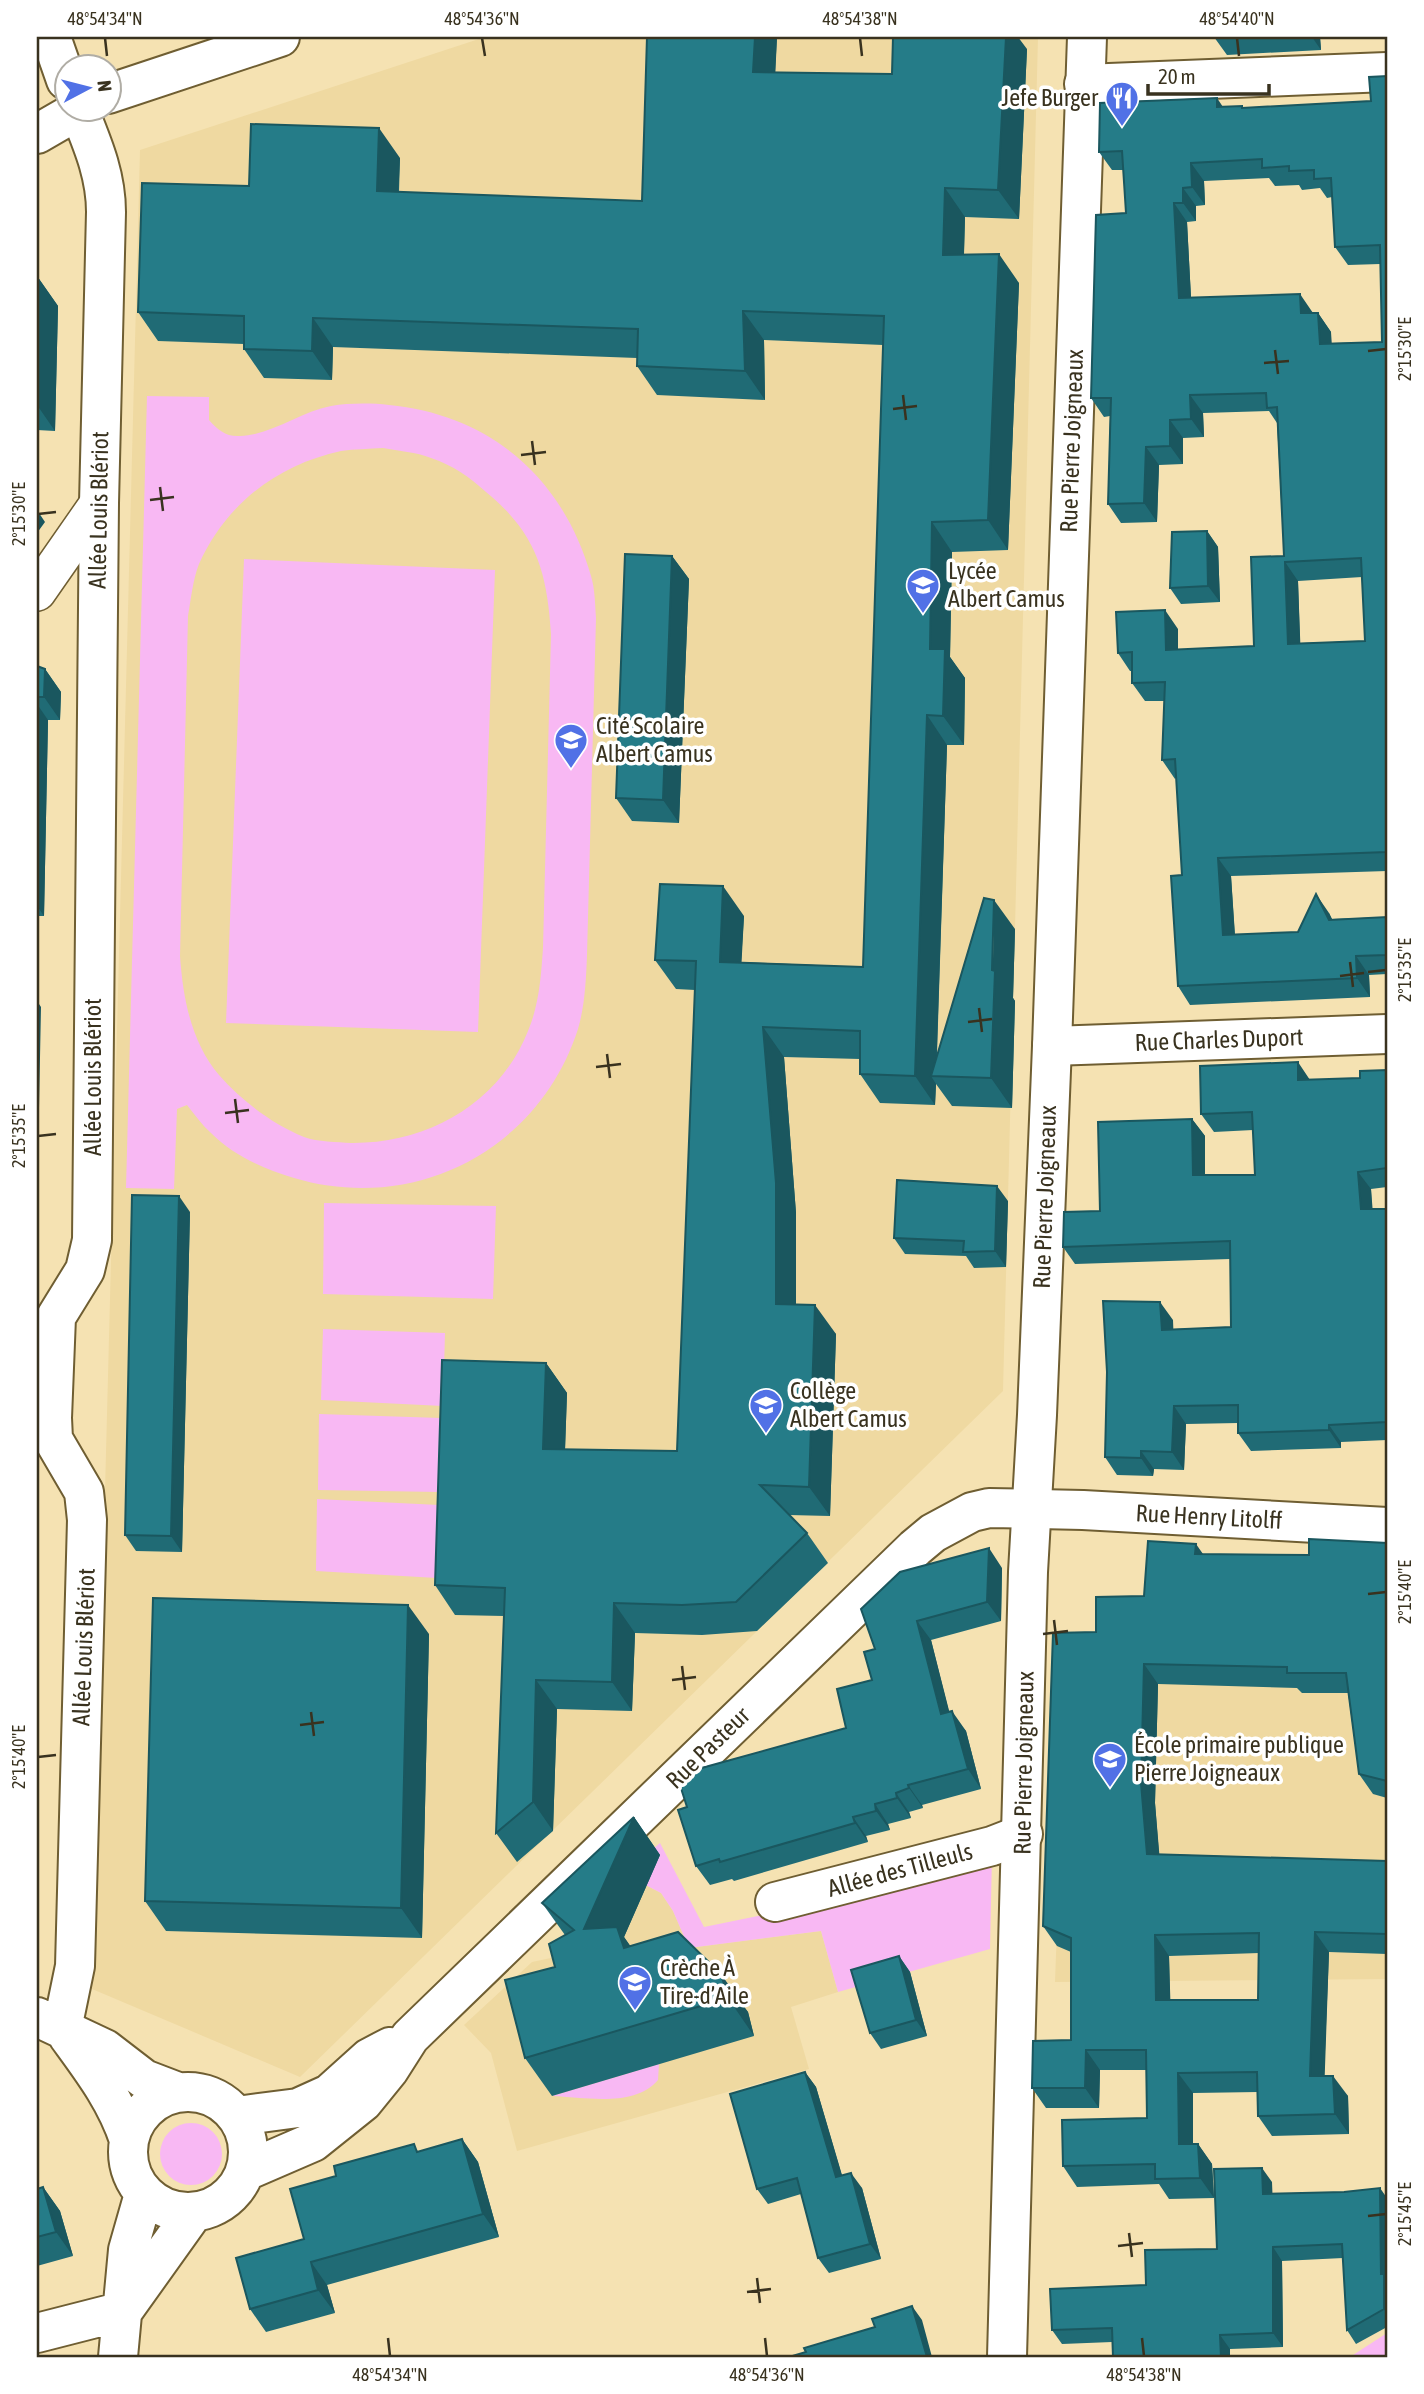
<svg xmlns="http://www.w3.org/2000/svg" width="1424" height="2394" font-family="'Asap Condensed',sans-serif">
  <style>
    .built { fill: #efd9a1 }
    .green { fill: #f8b8f3; fill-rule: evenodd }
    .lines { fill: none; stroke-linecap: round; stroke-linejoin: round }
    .pedestrian-casing { stroke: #6f5e32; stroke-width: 40 }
    .minor-casing { stroke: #6f5e32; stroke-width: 42 }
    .tertiary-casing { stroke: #6f5e32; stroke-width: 42 }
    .pedestrian { stroke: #fff; stroke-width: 37 }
    .minor { stroke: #fff; stroke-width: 38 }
    .tertiary { stroke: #fff; stroke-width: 38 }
    .wall { fill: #206b75; fill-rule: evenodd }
    .shaded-wall { fill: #1a575f }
    .building { fill: #257c88; stroke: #1a575f; stroke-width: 2; fill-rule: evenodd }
    .ticks { fill: none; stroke: #39321f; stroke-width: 2.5 }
    .labels { text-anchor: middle; stroke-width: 7; stroke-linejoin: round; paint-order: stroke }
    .poi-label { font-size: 24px; fill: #39321f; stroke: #fff; text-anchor: start }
    .street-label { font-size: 24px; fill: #39321f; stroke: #fff }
    .neatline { fill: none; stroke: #39321f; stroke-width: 2.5 }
    .ticks-label { font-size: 18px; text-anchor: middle; fill: #39321f }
  </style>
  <rect width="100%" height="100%" fill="#f5e2b2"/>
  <path class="built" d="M485,37H1038L1003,1391L300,2077L92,1989L140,150Z
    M1387,1652V1979L1055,1982L1067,1653Z
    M634,1879L661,1893L673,1911L689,1948L821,1931L838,1992L791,2007L809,2069L517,2151L491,2053L464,2025L532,1962L551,1958Z"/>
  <path class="green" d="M147,396L209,397V420C218,430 226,437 240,436C272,435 299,412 331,406C349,403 371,403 389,405C491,415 563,478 591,576C595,589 595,604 596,618L587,955C586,980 585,1005 578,1029C539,1150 415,1214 294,1178C264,1169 234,1156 211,1133C202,1125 195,1115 187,1105L177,1109L174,1189L126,1188ZM383,448C399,451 416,452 431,458C454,466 468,476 486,492C536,533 547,571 551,634L543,948C541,977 539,1005 528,1031C499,1104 427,1144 351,1143C337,1142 318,1142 304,1137C272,1124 242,1101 219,1075C191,1042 183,998 180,956L188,616C191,599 193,579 199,564C226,504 277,465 341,451C354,449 369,449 383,448Z
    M244,559L495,570L478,1032L226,1023Z
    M324,1203L496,1206L493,1299L323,1294Z
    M323,1329L445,1333L443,1406L321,1400Z
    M319,1414L441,1418L440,1492L318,1490Z
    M317,1499L439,1505L437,1578L316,1571Z
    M660,1843L704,1927L772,1913L992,1854L990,1949L838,1992L821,1931L689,1948L673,1911L661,1893L634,1879L636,1864Z
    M659,2064L658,2080C634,2108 585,2097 552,2096Z
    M160 2154a31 31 0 1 1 62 0a31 31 0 1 1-62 0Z
    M1387,2333V2357H1350Z"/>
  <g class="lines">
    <defs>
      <path id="pedestrian" d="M37,592L99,503"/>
      <path id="minor" d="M51,37L66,80
        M1084,84L1387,72
        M108,94L280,37
        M37,134L82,108
        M1052,1046L1387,1034
        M775,1902L992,1846L1023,1834
        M37,2017L105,2049L144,2079L178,2092
        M62,2029L75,1966L87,1520L84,1492L53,1439L52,1418L56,1317L85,1270L92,1240L99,503L106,212C106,174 92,143 78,108
        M68,2036C92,2069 116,2100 129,2140
        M128 2152a60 60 0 1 1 120 0a60 60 0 1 1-120 0Z
        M237,2116L298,2108L329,2094L369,2058L390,2047
        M246,2171L313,2142L363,2102L389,2070L410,2037L915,1548L933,1533L972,1512L989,1508L1083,1510L1387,1527
        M123,2311L193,2213
        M37,2333L123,2311
        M118,2357L128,2250L144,2194"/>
      <path id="tertiary" d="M1007,2357L1028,1572L1037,1415L1052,1046L1087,37"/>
    </defs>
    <use href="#pedestrian" class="pedestrian-casing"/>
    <use href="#minor" class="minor-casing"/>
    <use href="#tertiary" class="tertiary-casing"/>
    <use href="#pedestrian" class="pedestrian"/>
    <use href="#minor" class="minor"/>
    <use href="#tertiary" class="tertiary"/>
  </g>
  <path class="wall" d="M777,37L775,72L892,74L1027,49L1019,219L965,217L964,255L1019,283L1008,550L952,552L950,657L965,678L964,745H947L937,1054L1015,929L1013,998L1015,1001L1012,1108L952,1106L936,1084L935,1105L880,1103L860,1074V1059L784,1057L796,1213V1304L836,1334L830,1516L789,1515L807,1533L828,1563L757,1631L702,1635L635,1633L632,1711L557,1709L553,1831L517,1862L496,1833L504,1616L455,1615L435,1585L546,1363L567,1393L565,1450L677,1451L695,990L676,989L655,960L744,916L741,962L863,967L883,345L764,340L765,400L657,395L637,366V358L333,347L332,380L264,378L244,349V344L158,341L138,312L249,186L400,158L399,192L642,201Z
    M1214,37H1320L1321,50L1227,55Z
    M1387,76V871L1231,876L1235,935L1298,932L1329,913L1332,919L1387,917V974L1369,975L1370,997L1190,1005L1178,986L1182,875L1176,778L1175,779L1162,760L1164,701H1145L1132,683V671H1130L1118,653L1178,629V650L1254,646L1284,556L1277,423L1269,411L1203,413L1204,437L1183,438V464L1159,465L1157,522L1121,523L1108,504L1110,416L1104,417L1091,398L1126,213L1123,170H1112L1099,152L1223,107L1242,106L1244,108L1371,101ZM1269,178L1275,186L1299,185L1302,190L1320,188L1327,198L1332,197L1335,247L1348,265L1380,264L1382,342L1331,343V332L1318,313L1191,298L1187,222L1196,221V206L1205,205L1204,181ZM1362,577L1365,641L1300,643L1298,581Z
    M37,276L58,306L55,431L37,430Z
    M1207,531L1218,547L1220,602L1181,604L1170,588Z
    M672,556L689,579L679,823L632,821L616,798Z
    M37,666L45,669L61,692L60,720H48L44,916H37Z
    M1387,1070V1187L1371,1189L1372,1209H1387V1440L1341,1442V1448L1251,1451L1238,1433V1423L1186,1424L1184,1470L1154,1469L1153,1476L1117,1475L1105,1457L1173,1320V1329L1231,1327L1230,1259L1075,1264L1063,1247L1192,1119L1205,1136V1175H1255L1253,1130L1214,1132L1201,1114L1310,1080L1360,1078Z
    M1008,1201L1006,1267L974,1268L966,1256L905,1254L894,1238Z
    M190,1212L182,1552L136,1551L125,1535Z
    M1387,1543V1798L1373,1794L1359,1774L1348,1693H1302L1297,1688L1158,1684L1155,1803L1159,1854L1387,1861V1954L1329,1952L1324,2076L1348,2096L1349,2134L1272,2136L1258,2116V2092L1193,2093V2144H1198L1212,2164L1214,2198L1169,2199L1159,2184L1077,2187L1063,2166L1147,2118L1146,2070H1100L1099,2108H1046L1032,2088L1071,2040V1952L1057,1946L1043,1926L1096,1632L1204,1554L1309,1555ZM1259,1953L1258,2000H1170L1169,1956Z
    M1002,1568L1001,1621L931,1640L949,1712L966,1731L981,1789L922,1805L923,1808L909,1812L911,1818L888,1824L890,1830L866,1836L868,1842L734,1881L732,1879L710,1885L696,1866L687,1807L846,1728L872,1680L875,1649L861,1609Z
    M429,1634L422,1938L166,1931L145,1901Z
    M634,1817L660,1855L624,1937L630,1946L678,1932L748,2012L754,2036L552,2096L525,2058L565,1935L542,1903Z
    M899,1956L910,1972L927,2036L881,2049L870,2033Z
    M805,2072L816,2087L842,2176L862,2188L881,2259L829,2273L818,2258L801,2194L768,2204L757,2189Z
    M462,2139L478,2162L499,2237L327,2285L335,2313L266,2332L250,2309L304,2239L420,2151Z
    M1272,2182V2194L1387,2198V2327L1356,2344L1347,2330L1343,2258L1282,2261L1283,2347L1230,2349L1112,2342L1062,2344L1052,2330L1146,2285L1217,2249Z
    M43,2187L60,2211L73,2256L37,2266V2189Z"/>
  <path class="shaded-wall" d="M755,37H777L774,101L753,72Z
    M1006,37H1018L1027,49L1019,219L998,190Z
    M1312,37H1320L1321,50Z
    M1217,98L1229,116L1217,107Z
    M379,128L400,158L397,220L377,191Z
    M1191,163L1204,181L1205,205L1192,187Z
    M945,188L965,217L963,284L943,255Z
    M1183,188L1196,206V221L1183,203Z
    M1174,203L1187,222L1192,316L1179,298Z
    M999,254L1019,283L1008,550L988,520Z
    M37,276L58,306L55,431L37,405Z
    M1300,294L1313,313L1314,332L1301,313Z
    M743,311L764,340L765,400L745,371Z
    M1318,313L1331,332L1333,362L1320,344Z
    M313,318L333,347L332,380L312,351Z
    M1190,395L1203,413L1204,437L1191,419Z
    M1170,420L1183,438V464L1170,446Z
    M1146,447L1159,465L1157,522L1144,503Z
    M37,510L45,522L37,533Z
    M932,522L952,552L950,657L965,678L964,745L943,716L930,649Z
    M1207,531L1218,547L1220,602L1208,586Z
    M672,556L689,579L679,823L663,800Z
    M1285,562L1298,581L1301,662L1288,644Z
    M1165,610L1178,629V669L1166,650Z
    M45,669L61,692L60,720L44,697Z
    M37,704L48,720L44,916L37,906Z
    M927,715L947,745L936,1076H931L936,1084L935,1105L915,1076Z
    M1218,858L1231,876L1236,954L1223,935Z
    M723,886L744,916L740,991L720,962Z
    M1316,894L1329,913L1341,938L1329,920Z
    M994,900L1015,929L1013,998L1015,1001L1012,1108L991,1078Z
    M1356,956L1369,975L1370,997L1357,978Z
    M37,1001L41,1007L37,1209Z
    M763,1027L784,1057L796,1213V1333L776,1304Z
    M1298,1062L1310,1080H1298Z
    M1192,1119L1205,1136V1193L1193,1175Z
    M1358,1172L1371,1189L1374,1227L1361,1209Z
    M997,1186L1008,1201L1006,1267L995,1251Z
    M179,1196L190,1212L182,1552L171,1536Z
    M1160,1302L1173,1320L1174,1347L1162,1330Z
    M815,1305L836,1334L830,1516L809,1487Z
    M546,1363L567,1393L564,1478L543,1449Z
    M1174,1406L1186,1424L1184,1470L1172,1452Z
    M1329,1425L1341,1442V1448L1329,1430Z
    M1141,1451L1154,1469L1153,1476L1141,1458Z
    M1196,1544L1210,1564L1195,1554Z
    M989,1548L1002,1568L1001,1621L987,1602Z
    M614,1603L635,1633L632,1711L612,1682Z
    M408,1605L429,1634L422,1938L401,1908Z
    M917,1621L931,1640L955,1734L941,1714Z
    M1144,1664L1158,1684L1155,1803L1161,1874L1147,1854L1141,1783Z
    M536,1680L557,1709L553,1831L533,1802Z
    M952,1711L966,1731L981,1789L968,1769Z
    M908,1785L922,1805L923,1808L909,1788Z
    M896,1793L909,1812L911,1818L897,1798Z
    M875,1804L888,1824L890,1830L876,1811Z
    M634,1817L660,1855L624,1937L644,1965L584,1929Z
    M853,1817L866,1836L868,1842L855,1823Z
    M1315,1932L1329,1952L1324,2096L1310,2076Z
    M1155,1935L1169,1956L1171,2021L1156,2000Z
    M899,1956L910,1972L927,2036L916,2020Z
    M721,1974L748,2012L754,2036L728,1998Z
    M1086,2050L1100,2070L1099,2108L1085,2088Z
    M805,2072L816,2087L847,2192L836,2177Z
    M1178,2073L1193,2093V2164L1179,2144Z
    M1333,2076L1348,2096L1349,2134L1335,2114Z
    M462,2139L478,2162L499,2237L483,2214Z
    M1198,2144L1212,2164L1214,2198L1200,2178Z
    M1262,2168L1272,2182L1273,2208L1263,2194Z
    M851,2173L862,2188L881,2259L870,2244Z
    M43,2187L60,2211L73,2256L56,2232Z
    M1380,2188L1387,2198V2314L1384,2309L1381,2274Z
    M1273,2247L1282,2261L1283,2347L1273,2333Z
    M311,2262L327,2285L335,2313L318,2290Z
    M912,2306L922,2320L932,2357H927Z
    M1220,2335L1230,2349V2357H1221Z"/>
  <path class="building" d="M647,37H755L753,72L892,74L893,37H1006L998,190L945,188L943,255L999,254L988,520L932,522L930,649H945L943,716L927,715L915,1076L860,1074V1031L763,1027L776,1183V1304L815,1305L809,1487L760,1485L807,1533L736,1602L682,1605L614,1603L612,1682L536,1680L533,1802L496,1833L505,1588L435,1585L442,1360L546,1363L543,1449L677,1451L696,961L655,960L660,884L723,886L720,962L863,967L884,316L743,311L745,371L637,366L638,329L313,318L312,351L244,349V316L138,312L142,183L249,186L251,124L379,128L377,191L642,201Z
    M1387,76V852L1218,858L1223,935L1298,932L1316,894L1329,920L1387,917V955L1356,956L1357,978L1178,986L1171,876L1182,875L1175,759L1162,760L1165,682L1132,683V652L1118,653L1116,612L1165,610L1166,650L1254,646L1251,557L1284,556L1277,407L1267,408L1266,393L1190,395L1191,419L1170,420V446L1146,447L1144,503L1108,504L1111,398H1091L1096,215L1126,213L1122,151L1099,152L1100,103L1217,98V107L1242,106V108L1371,101L1369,77ZM1262,159V168L1289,166V171L1314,170V179L1331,178L1335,247L1380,245L1382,342L1320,344L1318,313H1301L1300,294L1179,298L1174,203H1183V188L1192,187L1191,163ZM1361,558L1365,641L1288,644L1285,562Z
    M1207,531L1208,586L1170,588L1172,532Z
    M625,554L672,556L663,800L616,798Z
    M37,666L45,669L44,697H37Z
    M984,898L994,900L992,970L995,971L991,1078L931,1076Z
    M1298,1062V1080L1360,1078V1071L1387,1070V1168L1358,1172L1361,1209H1387V1422L1329,1425V1430L1238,1433V1405L1174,1406L1172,1452L1141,1451V1458L1105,1457L1107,1372L1103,1301L1160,1302L1162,1330L1231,1327L1230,1241L1063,1247L1064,1212L1100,1211L1098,1122L1192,1119L1193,1175H1255L1252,1112L1201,1114L1200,1066Z
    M897,1180L997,1186L995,1251L963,1252L964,1241L894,1238Z
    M132,1195L179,1196L171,1536L125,1535Z
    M1309,1539L1387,1543V1781L1359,1774L1346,1673H1287V1667L1144,1664L1141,1783L1147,1854L1387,1861V1934L1315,1932L1310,2076H1333L1335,2114L1258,2116L1257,2072L1178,2073L1179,2144H1198L1200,2178L1155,2179V2164L1063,2166L1062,2120L1147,2118L1146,2050H1086L1085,2088H1032L1033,2041L1071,2040V1938L1043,1926L1053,1633L1096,1632V1597L1144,1596L1148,1541L1196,1544L1195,1554L1309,1555ZM1259,1933L1258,2000H1156L1155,1935Z
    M989,1548L987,1602L917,1621L941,1714L952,1711L968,1769L908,1785L909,1788L896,1793L897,1798L875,1804L876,1811L853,1817L855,1823L720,1862L719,1859L696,1866L678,1810L687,1807L680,1785L698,1769L846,1728L837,1689L872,1680L864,1652L875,1649L861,1609L900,1572Z
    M153,1598L408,1605L401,1908L145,1901Z
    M634,1817L584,1929L617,1927L624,1948L678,1932L721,1974L728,1998L525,2058L505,1980L555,1967L549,1944L574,1930L542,1903Z
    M899,1956L916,2020L870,2033L851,1970Z
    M805,2072L836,2177L851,2173L870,2244L818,2258L797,2178L757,2189L730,2094Z
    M462,2139L483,2214L311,2262L318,2290L250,2309L236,2258L304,2239L290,2189L336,2176L334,2166L414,2144L417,2152Z
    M1262,2168L1263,2194L1344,2192L1380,2188L1381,2274H1384V2309L1347,2330L1342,2244L1273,2247V2333L1220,2335L1221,2357H1113L1112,2328L1052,2330L1050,2289L1146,2285L1145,2250L1217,2249L1214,2169Z
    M43,2187L56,2232L37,2237V2189Z
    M912,2306L927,2357H789L806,2352L804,2348L875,2327L872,2319Z"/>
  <path class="ticks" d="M105,38L107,56M482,38L485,56M860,38L862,56M1237,38L1239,56M1275,350L1278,374M1368,351L1386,349M1264,363L1289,361M903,395L906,420M893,409L917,406M532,441L535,465M521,455L546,452M160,487L163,511M150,500L174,497M38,514L56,512M1350,962L1353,987M1368,972L1386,970M1340,976L1364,973M979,1008L982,1032M968,1022L992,1019M607,1054L610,1078M596,1067L621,1064M235,1099L238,1123M225,1113L249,1110M38,1136L56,1134M1368,1594L1386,1592M1054,1620L1057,1645M1043,1634L1068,1631M682,1666L685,1690M672,1680L696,1677M311,1712L314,1736M300,1725L324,1722M38,1757L56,1755M1368,2216L1386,2214M1129,2233L1132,2257M1118,2246L1143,2243M757,2278L760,2303M747,2292L771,2289M388,2338L390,2356M765,2338L767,2356M1142,2338L1144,2356"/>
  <defs>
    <symbol id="restaurant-pin" viewBox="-11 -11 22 30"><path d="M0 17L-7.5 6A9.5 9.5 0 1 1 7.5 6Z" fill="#5171e6" stroke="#fff"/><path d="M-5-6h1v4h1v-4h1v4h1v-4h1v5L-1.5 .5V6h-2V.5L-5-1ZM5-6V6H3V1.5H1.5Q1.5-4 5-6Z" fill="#fff"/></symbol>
    <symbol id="school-pin" viewBox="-11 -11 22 30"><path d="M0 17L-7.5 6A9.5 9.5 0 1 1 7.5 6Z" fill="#5171e6" stroke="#fff"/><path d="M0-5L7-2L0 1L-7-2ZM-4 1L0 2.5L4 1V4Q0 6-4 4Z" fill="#fff"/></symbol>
  </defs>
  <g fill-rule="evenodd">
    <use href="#restaurant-pin" x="1103" y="79" width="38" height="52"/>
    <use href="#school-pin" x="904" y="566" width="38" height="52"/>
    <use href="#school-pin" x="552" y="721" width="38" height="52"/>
    <use href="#school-pin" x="747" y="1386" width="38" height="52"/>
    <use href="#school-pin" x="1091" y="1740" width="38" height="52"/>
    <use href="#school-pin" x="616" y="1963" width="38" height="52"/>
  </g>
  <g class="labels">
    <g class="poi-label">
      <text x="1098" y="106" text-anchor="end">Jefe Burger</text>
      <text x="948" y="579">Lycée<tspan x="948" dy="28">Albert Camus</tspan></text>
      <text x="596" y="734">Cité Scolaire<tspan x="596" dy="28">Albert Camus</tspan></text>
      <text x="790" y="1399">Collège<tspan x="790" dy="28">Albert Camus</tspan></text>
      <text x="1134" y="1753">École primaire publique<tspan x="1134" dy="28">Pierre Joigneaux</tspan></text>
      <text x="660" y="1976">Crèche À<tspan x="660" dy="28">Tire-d’Aile</tspan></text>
    </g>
    <g class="street-label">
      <text transform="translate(1072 441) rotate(-88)" y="8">Rue Pierre Joigneaux</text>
      <text transform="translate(99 510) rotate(-89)" y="8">Allée Louis Blériot</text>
      <text transform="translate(1219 1040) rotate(-2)" y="8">Rue Charles Duport</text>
      <text transform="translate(93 1077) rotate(-90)" y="8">Allée Louis Blériot</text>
      <text transform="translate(1045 1197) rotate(-88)" y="8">Rue Pierre Joigneaux</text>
      <text transform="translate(1209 1517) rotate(3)" y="8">Rue Henry Litolff</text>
      <text transform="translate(84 1647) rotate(-88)" y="8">Allée Louis Blériot</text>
      <text transform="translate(708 1748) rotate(-44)" y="8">Rue Pasteur</text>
      <text transform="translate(1024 1763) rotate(-89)" y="8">Rue Pierre Joigneaux</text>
      <text transform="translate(900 1870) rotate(-15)" y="8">Allée des Tilleuls</text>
    </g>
  </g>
  <rect width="1424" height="2394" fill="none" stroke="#ffffff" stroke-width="77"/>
  <g transform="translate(88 88) rotate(83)"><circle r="33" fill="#ffffff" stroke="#b0ada5" stroke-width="2"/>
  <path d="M0-5L12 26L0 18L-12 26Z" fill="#5171e6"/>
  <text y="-10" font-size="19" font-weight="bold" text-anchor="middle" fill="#39321f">N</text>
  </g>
  <path d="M1148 84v10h121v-10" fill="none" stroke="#39321f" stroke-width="3.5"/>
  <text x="1158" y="84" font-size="21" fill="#39321f" stroke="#ffffff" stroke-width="5" paint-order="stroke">20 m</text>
  <rect x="38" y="38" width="1348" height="2318" class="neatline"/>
  <g class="ticks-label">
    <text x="105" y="25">48°54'34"N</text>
    <text x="482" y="25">48°54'36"N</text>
    <text x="860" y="25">48°54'38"N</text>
    <text x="1237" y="25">48°54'40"N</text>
    <text transform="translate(1405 349) rotate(-90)" y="6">2°15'30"E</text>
    <text transform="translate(19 514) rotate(-90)" y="6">2°15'30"E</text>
    <text transform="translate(1405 970) rotate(-90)" y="6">2°15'35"E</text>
    <text transform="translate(19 1136) rotate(-90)" y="6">2°15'35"E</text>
    <text transform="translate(1405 1592) rotate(-90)" y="6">2°15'40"E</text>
    <text transform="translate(19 1757) rotate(-90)" y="6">2°15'40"E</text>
    <text transform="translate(1405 2214) rotate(-90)" y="6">2°15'45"E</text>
    <text x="390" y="2381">48°54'34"N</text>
    <text x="767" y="2381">48°54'36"N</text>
    <text x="1144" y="2381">48°54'38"N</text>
  </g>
</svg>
